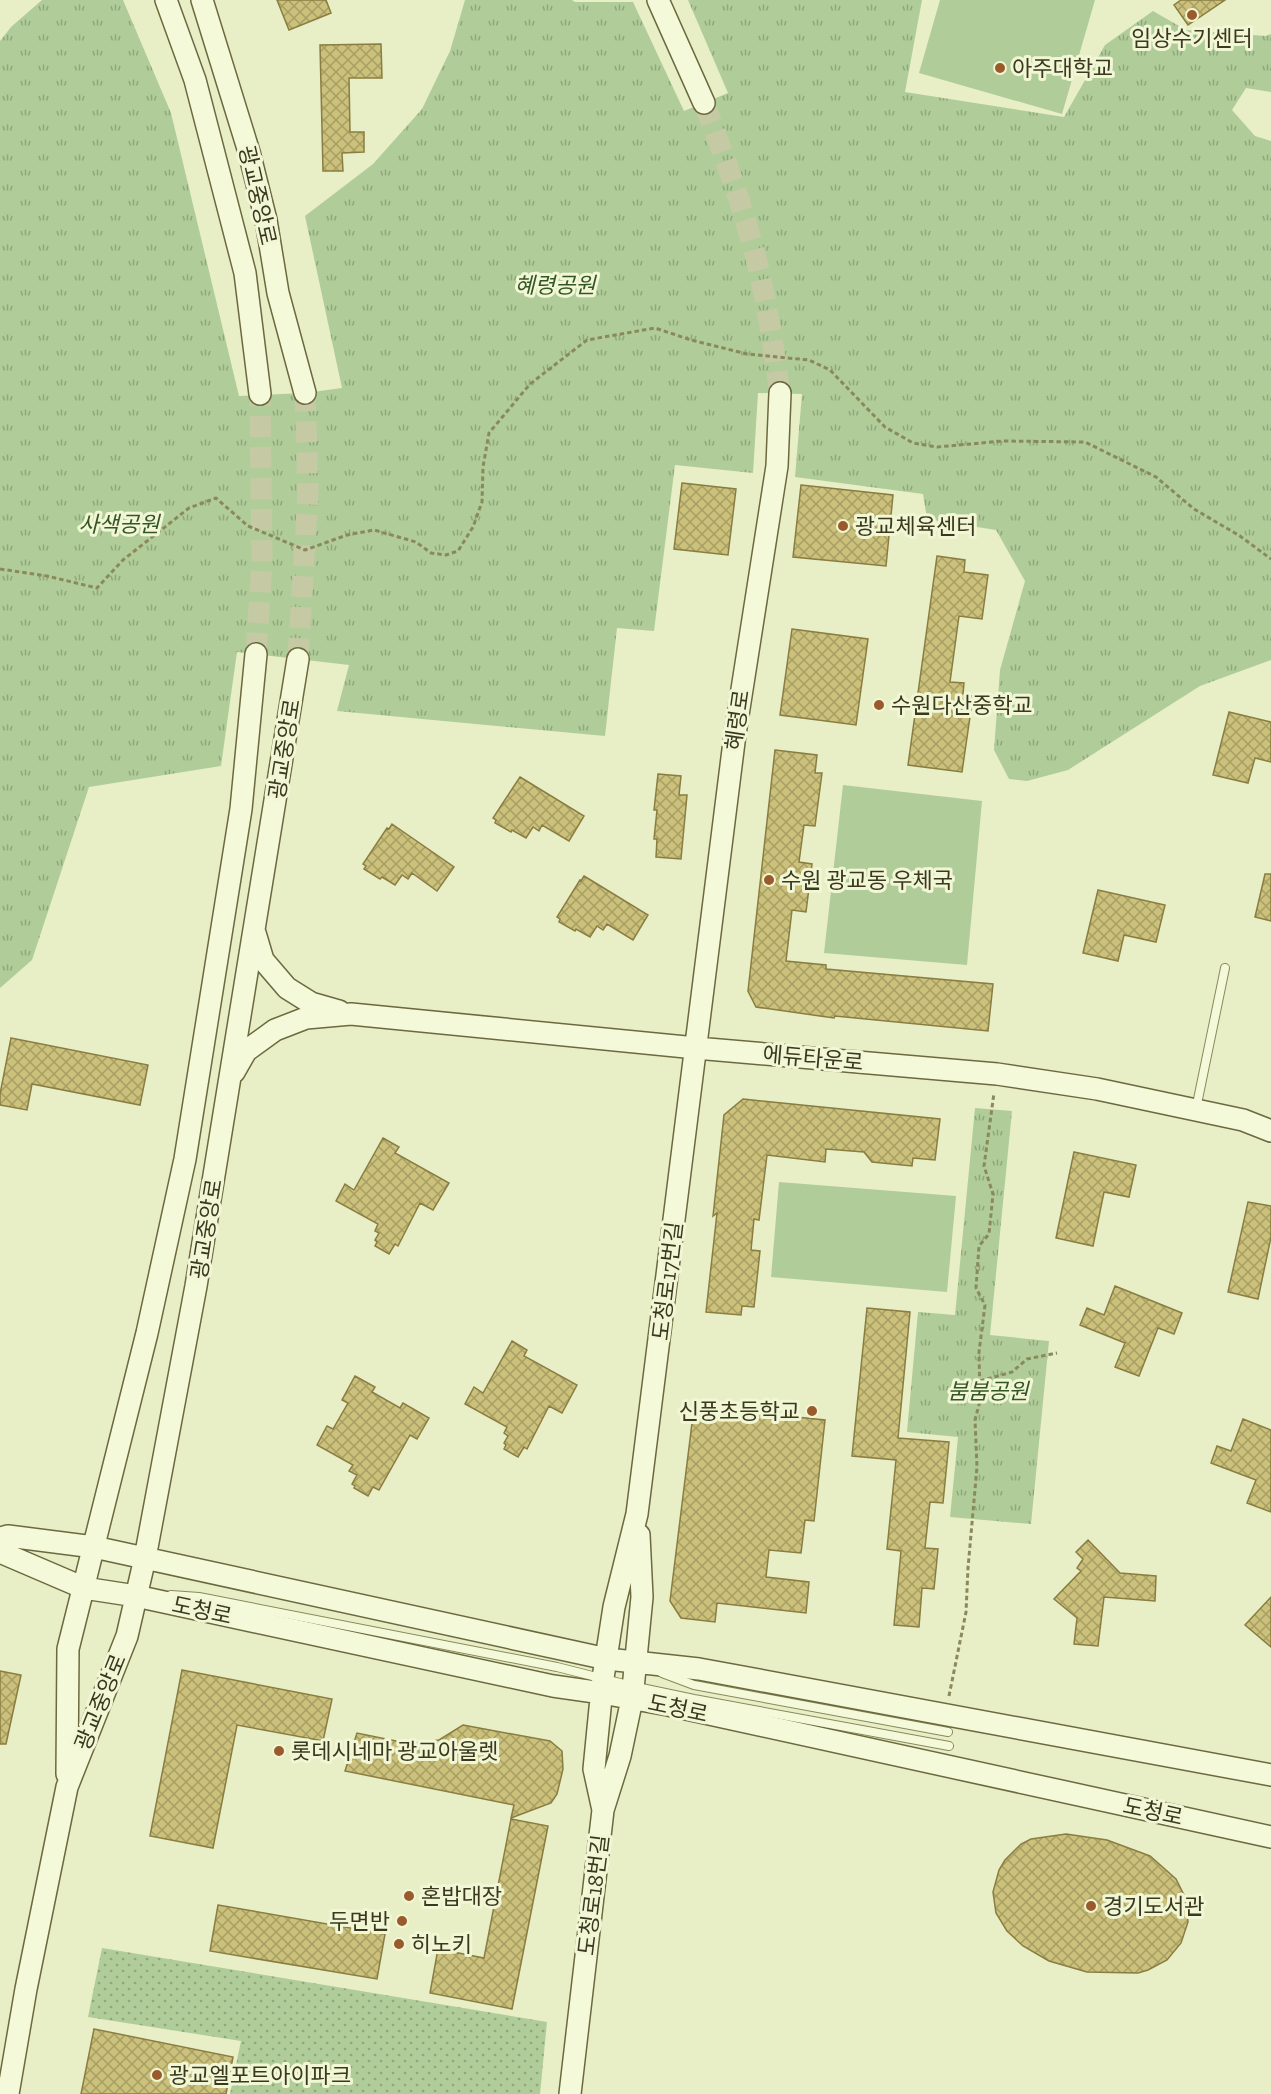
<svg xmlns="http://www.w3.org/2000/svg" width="1271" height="2094" font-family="'Zilla Slab','Noto Sans KR',serif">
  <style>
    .grass { fill: url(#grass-dots) }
    .park { fill: url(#park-tufts) }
    .garden { fill: #b0cd99 }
    .building { fill: url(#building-cross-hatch); stroke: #897d41; stroke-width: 1.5 }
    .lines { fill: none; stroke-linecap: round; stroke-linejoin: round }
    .secondary-tunnel { stroke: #c5caa5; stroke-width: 21; stroke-dasharray: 21 10; stroke-linecap: butt }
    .lane-casing { stroke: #8a895b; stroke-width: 10 }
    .secondary-casing { stroke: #6c693e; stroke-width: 24 }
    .path { stroke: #8a895b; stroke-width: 3; stroke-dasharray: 4.5 3; stroke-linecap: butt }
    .lane { stroke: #f4f9d9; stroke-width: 8 }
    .secondary { stroke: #f4f9d9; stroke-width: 21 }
    .poi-dot { fill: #995b2b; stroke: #f1f6d5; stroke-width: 2 }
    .labels { text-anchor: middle; stroke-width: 6; stroke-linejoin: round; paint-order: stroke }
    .poi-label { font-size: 22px; fill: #3a381f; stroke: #f1f6d5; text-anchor: start }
    .street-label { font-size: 22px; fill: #3a381f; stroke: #f1f6d5 }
    .park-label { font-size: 22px; font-style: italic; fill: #345626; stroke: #f1f6d5 }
  </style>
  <defs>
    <pattern id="grass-dots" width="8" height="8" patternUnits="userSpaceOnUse" patternTransform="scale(1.5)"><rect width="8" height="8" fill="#b0cd99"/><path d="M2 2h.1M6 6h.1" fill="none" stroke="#90a77c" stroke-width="1.8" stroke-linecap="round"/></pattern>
    <pattern id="park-tufts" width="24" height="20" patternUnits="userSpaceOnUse" patternTransform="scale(1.5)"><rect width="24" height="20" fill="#b0cd99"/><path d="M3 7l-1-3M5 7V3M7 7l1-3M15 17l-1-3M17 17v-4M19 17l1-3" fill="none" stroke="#90a77c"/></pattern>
    <pattern id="building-cross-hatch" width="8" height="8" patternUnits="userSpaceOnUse" patternTransform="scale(1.5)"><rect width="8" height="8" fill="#ccc17b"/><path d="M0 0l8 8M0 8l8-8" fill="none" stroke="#a79e64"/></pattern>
  </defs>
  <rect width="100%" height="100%" fill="#e8eec6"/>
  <path class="grass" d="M102,1948L547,2022L540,2094H230L241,2041L88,2017Z"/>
  <path class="park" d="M42,0H123L171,113L239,396L305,393L342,388L305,216L373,164L422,109L450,51L465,0H572L575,2H633L684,111L728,93L688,0H922L905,92L1064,117L1105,45L1153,11L1186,30L1266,36L1271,34V92L1246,88L1232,110L1255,136L1271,141V660L1200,686L1068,770L1027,781L1009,779L994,750L1000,670L1025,581L996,530L927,519L923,494L795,477L802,394L758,393L753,473L675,465L654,631L617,628L605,736L337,711L349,665L237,652L221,766L89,787L32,960L0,988V41L11,27Z
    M975,1108L1012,1111L990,1335L1049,1341L1031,1524L950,1517L958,1437L907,1432L918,1312L955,1315Z"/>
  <path class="garden" d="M940,0H1095L1062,114L919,73Z
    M843,785L982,801L967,965L824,953Z
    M779,1182L956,1196L947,1292L771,1277Z"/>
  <path class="building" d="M277,0H326L331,13L289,30Z
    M1181,0H1225L1188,25L1174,5Z
    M381,44L382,78H349L350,132H364V152L342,153L343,171H323L320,45Z
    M682,483L736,489L728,555L674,549Z
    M801,485L893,495L886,566L793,557Z
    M937,556L965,560L964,572L988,575L982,619L959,616L950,682L964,683L963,694L973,696L962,772L908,765Z
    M792,629L868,639L856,725L780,715Z
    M1229,712L1271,722V762L1255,758L1248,783L1213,775Z
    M775,750L817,755L815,773H822L815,826L804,825L799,862L812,864L806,912L792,910L786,961L826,965V969L993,984L988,1031L835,1016L834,1018L756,1007L748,991Z
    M658,774L681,776L679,795H687L681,859L656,857L657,839H654L657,810H654Z
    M520,777L584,816L569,841L542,825L539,831L533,827L526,838L512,830L511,832L495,823L496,820L493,818Z
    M392,824L454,867L437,891L412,873L408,879L402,875L395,885L382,877L380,879L364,869L366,866L363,864L387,828L389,829Z
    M1265,874H1271V921L1255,917Z
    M584,876L648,915L633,940L607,924L603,930L597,926L590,937L576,929L575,931L559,922L560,919L557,917L580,880L581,881Z
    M1098,890L1165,905L1156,942L1124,935L1118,961L1083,953Z
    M11,1038L148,1065L140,1105L32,1084L27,1110L0,1105V1094Z
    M743,1099L940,1119L935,1160L913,1158L912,1166L872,1162L864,1152L826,1149L825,1162L767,1155L759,1220L754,1219L751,1250L760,1251L754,1307L742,1306L741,1315L706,1312L717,1213L713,1216L724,1115Z
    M383,1138L399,1147L395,1153L449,1183L433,1210L420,1203L398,1246L395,1244L389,1254L375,1246L377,1242L375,1240L379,1233L375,1231L378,1224L336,1201L345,1184L354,1190Z
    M1074,1152L1136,1165L1129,1197L1104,1192L1093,1246L1056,1238Z
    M1248,1202L1271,1206V1237L1258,1299L1228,1292Z
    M1115,1286L1182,1313L1174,1334L1158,1328L1139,1376L1115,1367L1125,1343L1080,1325L1087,1308L1104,1315Z
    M867,1308L910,1312L898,1438L949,1442L943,1503L930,1502L925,1548L938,1549L934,1589L922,1588L919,1627L894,1625L901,1551L887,1549L896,1460L852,1456Z
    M512,1341L527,1350L524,1356L577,1385L562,1413L549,1406L527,1449L524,1447L518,1457L504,1449L506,1445L504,1443L508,1436L504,1433L507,1427L465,1404L474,1387L483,1393Z
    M355,1376L375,1387L372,1392L400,1408L403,1403L429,1418L417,1439L410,1435L379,1490L373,1487L368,1496L354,1488L355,1486L352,1484L357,1475L349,1471L353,1465L317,1445L327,1426L333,1429L348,1403L342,1400Z
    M756,1413L825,1420L814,1521L805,1520L801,1553L769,1550L766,1577L809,1582L806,1613L717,1603L715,1622L681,1618L670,1601L693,1415L754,1422Z
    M1243,1419L1271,1430V1512L1247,1503L1256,1480L1211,1463L1217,1446L1231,1451Z
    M1088,1540L1120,1573L1156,1576L1155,1601L1104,1597L1098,1646L1074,1644L1077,1618L1054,1599L1081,1571L1077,1568L1083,1559L1076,1552Z
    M1271,1597V1647L1245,1625Z
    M182,1670L332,1699L323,1741L237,1725L213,1848L150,1836Z
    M0,1671L21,1675L6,1744H0Z
    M463,1725L550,1741L562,1751L563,1769L557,1794L551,1803L511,1818L514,1805L345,1771L357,1733L411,1744L439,1740Z
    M511,1819L548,1826L512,2009L430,1993L438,1949L484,1958Z
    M1066,1834L1107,1840L1150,1856L1176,1879L1186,1899L1188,1922L1181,1943L1167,1960L1148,1970L1138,1973L1087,1972L1049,1961L1023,1946L1007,1931L996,1913L993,1892L999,1870L1005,1860L1021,1844L1031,1839Z
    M218,1905L385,1934L377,1979L210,1951Z
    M94,2029L233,2057L226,2094H81Z"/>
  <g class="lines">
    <path class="secondary-tunnel" d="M704,103C722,150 740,198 753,247C766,295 773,344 780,393
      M256,654L262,563L260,394
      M298,659L308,493L305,393"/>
    <defs>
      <path id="lane" d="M1196,1109L1225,968
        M171,1595L199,1597L557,1667L632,1686L694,1699L949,1746
        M662,1673L694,1685L948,1732"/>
      <path id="secondary" d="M166,0L195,80L245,273L260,394
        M202,0L249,152L266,220L278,293L305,393
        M658,0L704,103
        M255,933L263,960L287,988L311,1003L339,1011
        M234,1072L246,1051L275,1030L306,1018L351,1014L696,1048L997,1074L1097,1089L1243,1120L1271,1131
        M0,1538L8,1536L94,1547L607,1659L699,1669L1271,1775
        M0,1552L84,1588L136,1596L553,1686L602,1693L668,1705L1271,1837
        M67,1774L68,1649L147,1333L185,1159L241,809L256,654
        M603,1810L594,1769L603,1678L614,1607L637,1514L735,734L777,466L780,393
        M8,2094L26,1989L67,1787L127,1636L145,1558L196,1286L298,659
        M570,2094L603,1810L620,1756L632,1699L642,1597L639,1535"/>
    </defs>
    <use href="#lane" class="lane-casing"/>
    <use href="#secondary" class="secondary-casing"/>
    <path class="path" d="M0,569L47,576L97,588L123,560L189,508L216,498L248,526L305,550L347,535L374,530L416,542L431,553L446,555L458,551L473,527L482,502L483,467L489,433L530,384L587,340L655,328L691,340L747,354L809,360L830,370L885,427L913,443L937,447L1003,441L1085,442L1156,477L1194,509L1240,536L1271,559
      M980,1381L1012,1372L1027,1359L1057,1353
      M949,1696L966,1612L968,1568L977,1467L975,1420L980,1401L979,1352L985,1305L976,1288L979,1246L989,1234L993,1194L984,1166L994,1093"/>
    <use href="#lane" class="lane"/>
    <use href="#secondary" class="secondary"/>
  </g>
  <g class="poi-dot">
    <circle cx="1192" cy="15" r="6"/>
    <circle cx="1000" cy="68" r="6"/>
    <circle cx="843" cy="526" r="6"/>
    <circle cx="879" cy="705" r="6"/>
    <circle cx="769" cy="880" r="6"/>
    <circle cx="812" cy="1411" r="6"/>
    <circle cx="279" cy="1751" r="6"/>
    <circle cx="409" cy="1896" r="6"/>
    <circle cx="1091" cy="1906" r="6"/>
    <circle cx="402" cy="1921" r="6"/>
    <circle cx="399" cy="1944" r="6"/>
    <circle cx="157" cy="2075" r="6"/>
  </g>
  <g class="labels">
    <g class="poi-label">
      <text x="1192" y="46" text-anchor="middle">임상수기센터</text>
      <text x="1012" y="76">아주대학교</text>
      <text x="855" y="534">광교체육센터</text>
      <text x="891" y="713">수원다산중학교</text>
      <text x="781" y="888">수원 광교동 우체국</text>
      <text x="800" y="1419" text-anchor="end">신풍초등학교</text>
      <text x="291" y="1759">롯데시네마 광교아울렛</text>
      <text x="421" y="1904">혼밥대장</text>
      <text x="1103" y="1914">경기도서관</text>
      <text x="390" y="1929" text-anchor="end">두면반</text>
      <text x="411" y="1952">히노키</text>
      <text x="169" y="2083">광교엘포트아이파크</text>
    </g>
    <g class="street-label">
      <text transform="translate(258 195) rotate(77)" y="8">광교중앙로</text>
      <text transform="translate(737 720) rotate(-82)" y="8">혜령로</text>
      <text transform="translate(284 749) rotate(-81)" y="8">광교중앙로</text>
      <text transform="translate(813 1058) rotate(5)" y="8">에듀타운로</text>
      <text transform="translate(206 1229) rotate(-81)" y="8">광교중앙로</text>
      <text transform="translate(667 1281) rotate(-83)" y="8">도청로17번길</text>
      <text transform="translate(202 1610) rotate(12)" y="8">도청로</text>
      <text transform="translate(100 1702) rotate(-68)" y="8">광교중앙로</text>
      <text transform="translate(678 1708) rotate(12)" y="8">도청로</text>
      <text transform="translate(1153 1811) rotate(12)" y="8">도청로</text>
      <text transform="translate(593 1895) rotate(-83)" y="8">도청로18번길</text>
    </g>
    <g class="park-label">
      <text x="555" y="293">혜령공원</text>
      <text x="119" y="532">사색공원</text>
      <text x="988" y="1399">붐붐공원</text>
    </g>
  </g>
</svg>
